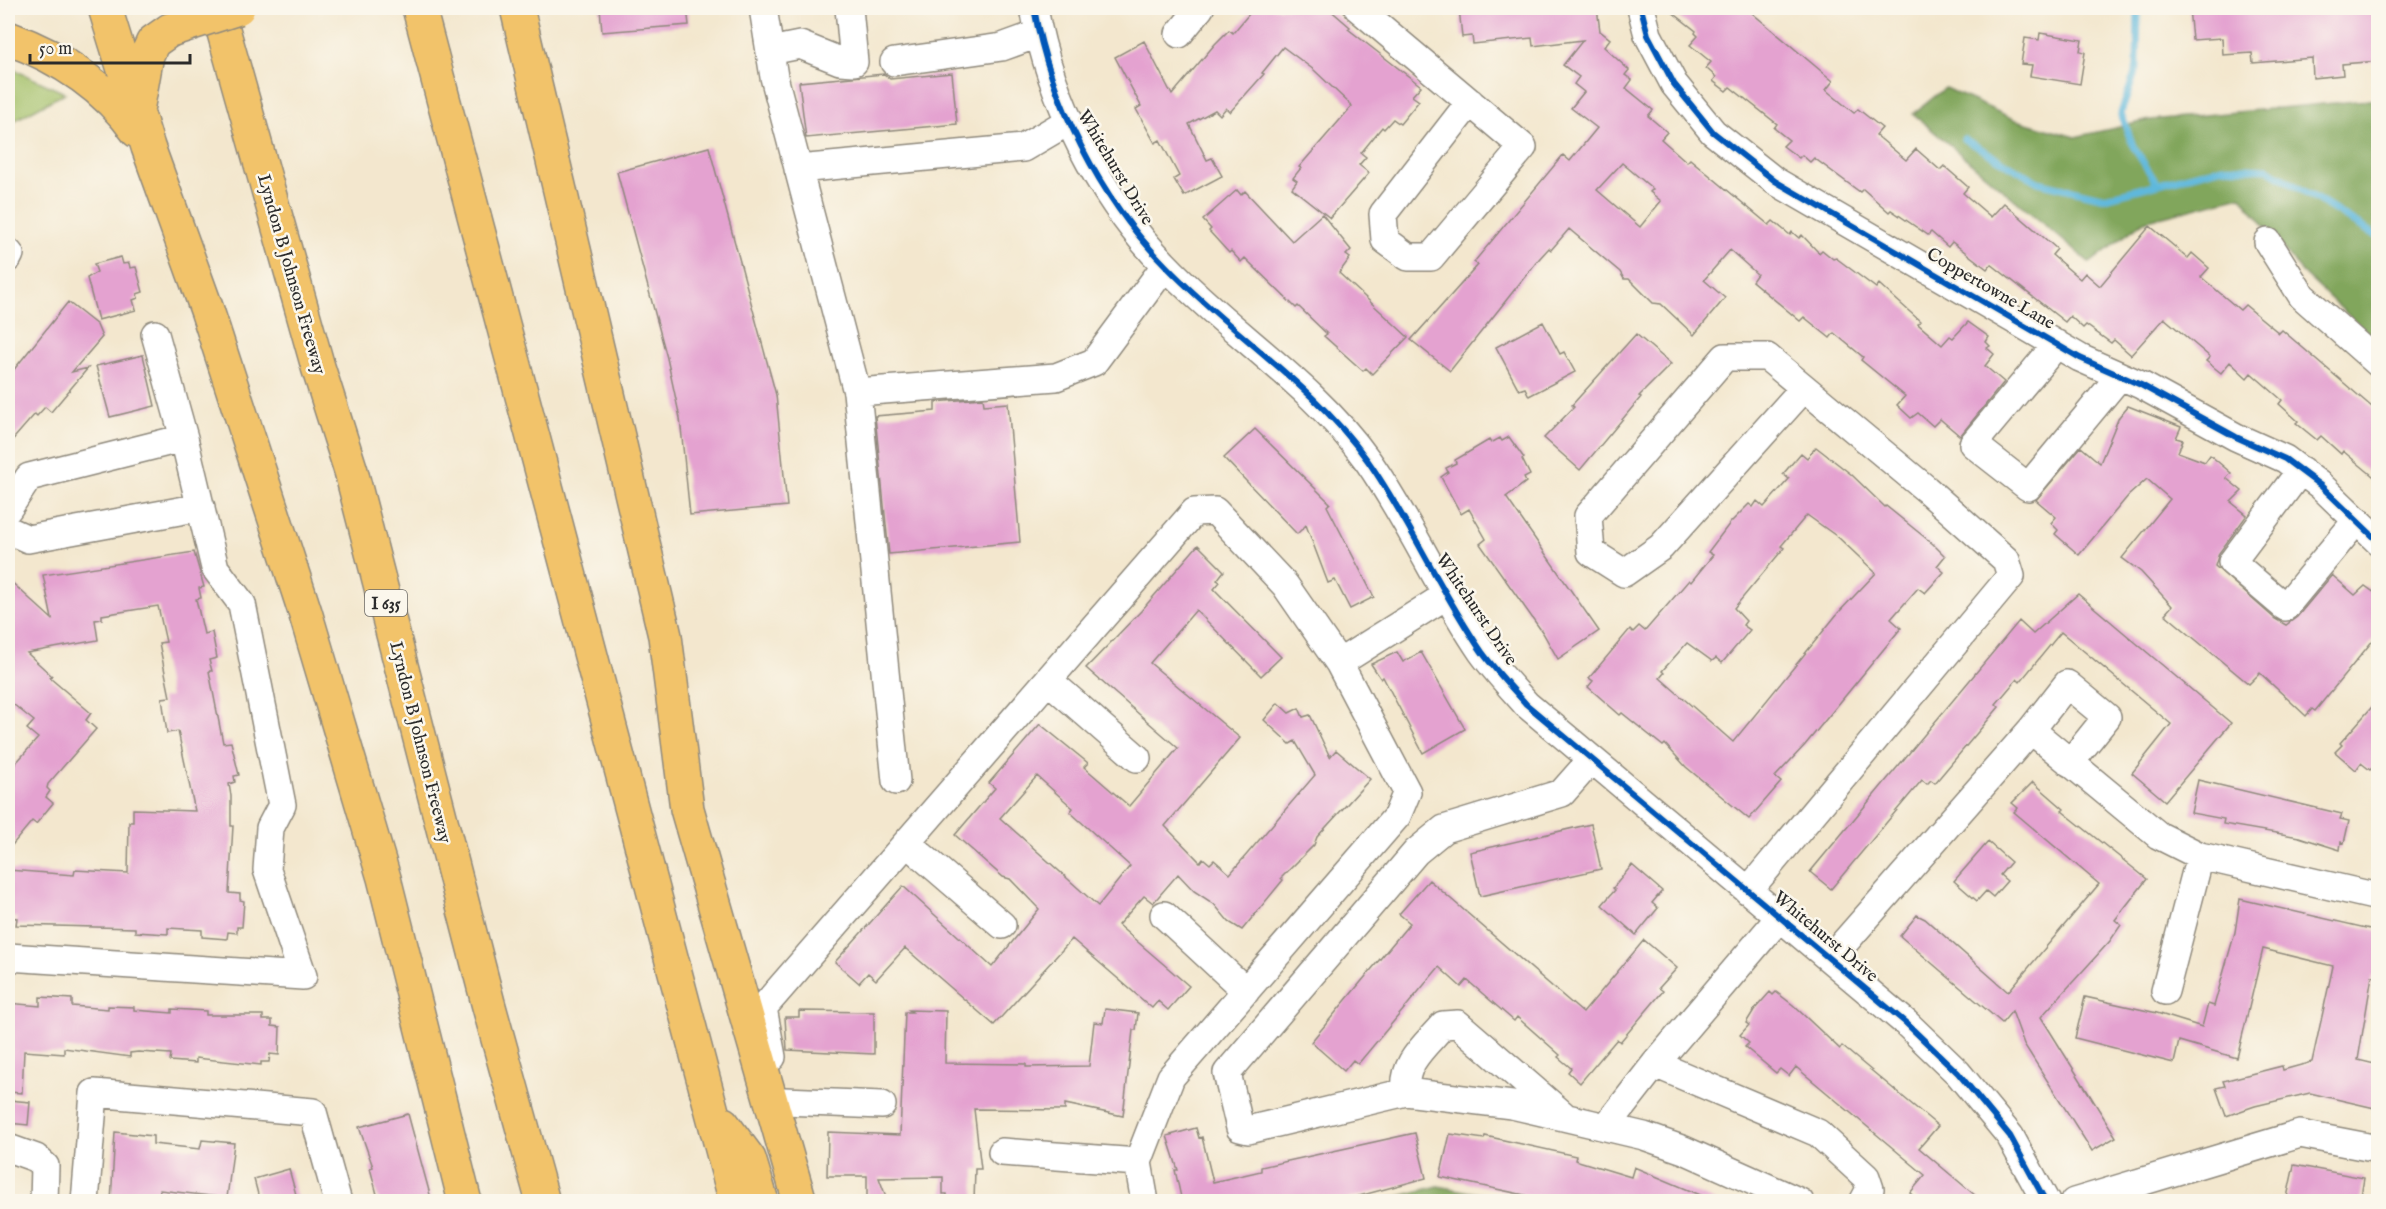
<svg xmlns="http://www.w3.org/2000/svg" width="2386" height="1209" font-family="'IM FELL English',serif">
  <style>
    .green { fill: #a2bf66; stroke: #667548; stroke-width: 1.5 }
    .forest { fill: #81a65b; stroke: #566843; stroke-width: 1.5 }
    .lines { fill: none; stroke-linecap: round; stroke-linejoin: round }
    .stream { stroke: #5fb8dc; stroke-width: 7 }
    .building { fill: #e4a2d0; fill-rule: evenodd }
    .minor-casing { stroke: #8f897c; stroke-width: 30 }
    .major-casing { stroke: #8f897c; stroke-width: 36 }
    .highway-casing { stroke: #8f897c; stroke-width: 36 }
    .minor { stroke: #fff; stroke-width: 27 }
    .major { stroke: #f2c36a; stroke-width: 33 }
    .highway { stroke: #f2c36a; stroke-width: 33 }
    .major-bridge-casing { stroke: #8f897c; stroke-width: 36; stroke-linecap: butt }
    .major-bridge { stroke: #f2c36a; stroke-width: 33 }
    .cycleway-casing { stroke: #fbf7ec; stroke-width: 10 }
    .cycleway { stroke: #0057b8; stroke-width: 6 }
    .labels { text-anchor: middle; stroke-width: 5; stroke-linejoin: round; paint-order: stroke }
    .shield { fill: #fbf7ec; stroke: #696865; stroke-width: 1.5 }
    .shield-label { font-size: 16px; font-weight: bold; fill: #2b2b2b }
    .street-label { font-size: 18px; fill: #2b2b2b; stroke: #fbf7ec }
  </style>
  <rect width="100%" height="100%" fill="#fbf7ec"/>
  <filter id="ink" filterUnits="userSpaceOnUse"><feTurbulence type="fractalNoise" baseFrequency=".0167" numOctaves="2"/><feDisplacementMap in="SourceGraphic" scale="12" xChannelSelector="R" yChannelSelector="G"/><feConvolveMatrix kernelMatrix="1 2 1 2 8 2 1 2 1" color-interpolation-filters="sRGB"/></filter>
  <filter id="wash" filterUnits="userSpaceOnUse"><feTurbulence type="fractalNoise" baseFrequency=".008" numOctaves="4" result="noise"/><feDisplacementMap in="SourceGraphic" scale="24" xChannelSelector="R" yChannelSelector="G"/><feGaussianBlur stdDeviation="1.35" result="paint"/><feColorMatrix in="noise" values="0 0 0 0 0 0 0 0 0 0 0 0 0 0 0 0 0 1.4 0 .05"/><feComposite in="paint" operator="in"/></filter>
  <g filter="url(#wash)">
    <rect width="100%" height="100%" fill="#f3e7ce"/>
    <path class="green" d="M8,67L65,93L8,124Z"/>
    <path class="forest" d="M1945,88L2016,120L2075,137L2150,120L2378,99V343L2301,271L2241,196L2144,221L2090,263L1913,114Z
      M1438,1186L1518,1201H1382Z"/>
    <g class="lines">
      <path class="stream" d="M2138,8L2137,67L2121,113L2133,146L2157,184
        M1964,139L2038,182L2105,198L2223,167L2268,169L2378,237"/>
    </g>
    <g id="blocks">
      <path class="building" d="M600,8H687L689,25L602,32Z
        M1254,8H1328L1350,27L1348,29L1421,86L1412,96L1419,101L1400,124L1393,119L1384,129L1382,127L1361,153L1366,157L1359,165L1369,173L1330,218L1292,188L1297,181L1293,178L1301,168L1299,167L1352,106L1314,70L1283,47L1262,73L1264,74L1230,112L1226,108L1220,115L1215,110L1189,124L1207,160L1212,158L1222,176L1184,196L1174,179L1179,176L1160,140L1155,143L1136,109L1141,106L1115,57L1144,41L1172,95L1215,44L1229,30L1233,33Z
        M1459,8H1597L1600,31L1610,39L1604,47L1629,70L1625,75L1632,80L1626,88L1653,110L1648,116L1667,132L1661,139L1687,162L1690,159L1769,225L1773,221L1790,235L1792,232L1799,238L1802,235L1819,253L1822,250L1833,259L1836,258L1876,288L1879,284L1920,321L1918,324L1942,345L1950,336L1953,338L1968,322L1989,337L1986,342L1990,346L1987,348L1994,354L1985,366L2004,382L1960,436L1940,419L1933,426L1918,413L1911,418L1897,405L1905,396L1861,360L1863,357L1834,333L1830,338L1804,317L1800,321L1752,281L1757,274L1730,250L1704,280L1725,298L1694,335L1661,304L1653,303L1629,279H1624L1620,272L1569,229L1551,250L1549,248L1539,259L1450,371L1411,340L1478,265L1474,262L1563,155L1570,161L1597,128L1571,108L1584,92L1574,84L1579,77L1563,65L1583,40L1533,46L1532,38L1473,44L1472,36L1462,37ZM1622,163L1653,189L1650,192L1661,201L1640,227L1597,190Z
        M1667,8H1746L1833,81L1826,90L1854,113L1858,109L1882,128L1876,135L1906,160L1916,149L1940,170L1944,166L1968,187L1963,193L1991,217L2004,203L2057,249L2052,255L2080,279L2085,273L2100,286L2150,226L2188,258L2192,253L2209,268L2201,277L2240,310L2245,305L2279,333L2282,330L2379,413V481L2343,451L2341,454L2321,436L2317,440L2296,423L2298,421L2279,404L2282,400L2251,373L2247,378L2230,362L2221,373L2206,361L2210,357L2164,318L2131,355L2114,340L2111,343L2086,325L2083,328L2070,316L2065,322L1991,264L1987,269L1952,242L1948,247L1931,232L1928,235L1891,210L1889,212L1863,189L1860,192L1814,158L1810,162L1802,155L1799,158L1783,146L1789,140L1774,128L1777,124L1730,87L1726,91L1713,81L1716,77L1706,68L1711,62L1690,45L1698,36L1695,33L1696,31Z
        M2189,8H2379V61L2342,64L2343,75L2313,78L2312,58L2253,63L2252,53L2223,55L2222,38L2192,40Z
        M2040,33L2082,40L2080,51L2085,52L2080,84L2030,76L2032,65L2021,64L2025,38L2039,40Z
        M952,73L957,124L806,138L799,82L884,74L890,79Z
        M709,147L776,395L787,506L690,515L680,418L667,358L617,172Z
        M1237,190L1241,195L1245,191L1292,241L1322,214L1351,250L1346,255L1350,258L1339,273L1408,337L1372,374L1366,368L1363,371L1324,336L1327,334L1298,306L1296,308L1245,258L1241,262L1231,251L1229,253L1209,231L1211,229L1203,220Z
        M121,257L123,264L129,263L130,268L136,267L143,292L137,294L138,298L133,300L136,310L98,320L87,278L97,272L94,264Z
        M68,302L97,325L102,337L72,372L88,368L51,412L45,407L37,416L35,414L8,445V377Z
        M1543,322L1560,354L1564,352L1575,372L1529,396L1525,388L1519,390L1496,347Z
        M1636,334L1671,364L1639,396L1641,397L1580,470L1544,438L1574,407L1572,405Z
        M143,355L155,406L110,417L96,366Z
        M983,398L984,405L1008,403L1020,542L889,554L875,416L935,411V402Z
        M2128,406L2181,427L2176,438L2183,440L2178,452L2205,462L2210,455L2231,473L2226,478L2242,491L2231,502L2247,515L2219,553L2215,566L2275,619L2286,625L2297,617L2332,575L2355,595L2365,586L2379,596V633L2315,711L2312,709L2306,716L2260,673L2249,684L2190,635L2165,614L2172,606L2141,572L2122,558L2170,499L2147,479L2128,496L2079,555L2055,534L2058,530L2051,523L2056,517L2036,500L2081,447L2100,463L2119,417Z
        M1255,429L1330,503L1327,506L1374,597L1350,609L1335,580L1328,583L1306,525L1297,534L1224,458Z
        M1509,437L1524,458L1522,459L1530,475L1524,478L1526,482L1506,497L1599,631L1558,659L1543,633L1480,544L1486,539L1469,509L1461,514L1441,477L1448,472L1446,468L1456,463L1455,460L1474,449L1489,440L1491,443L1500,438L1502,441Z
        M1816,447L1852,475L1885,507L1886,506L1933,544L1945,556L1937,566L1944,572L1925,593L1918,588L1891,619L1901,628L1805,745L1775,777L1781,782L1749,819L1686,767L1665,744L1663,746L1622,713L1620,715L1588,687L1593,681L1589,678L1630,629L1633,632L1639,626L1645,631L1689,580L1691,582L1713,555L1708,552L1730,523L1749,504L1753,507L1757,501L1764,507L1789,479L1783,474L1801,453L1807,458ZM1807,515L1839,538L1876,573L1838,613L1733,742L1660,678L1664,673L1662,671L1687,643L1712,661L1716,658L1722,663L1750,630L1743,625L1746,621L1734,608L1784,548L1781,546Z
        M1198,545L1224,571L1217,580L1220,582L1214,589L1281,657L1261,676L1196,610L1150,663L1240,738L1165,826L1200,862L1203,858L1210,864L1214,860L1230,874L1315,775L1295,741L1290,744L1264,720L1278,703L1289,713L1299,708L1303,717L1310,715L1330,757L1336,750L1370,779L1317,837L1314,845L1281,878L1283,880L1242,930L1229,922L1214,904L1194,891L1178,874L1153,903L1144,896L1118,925L1189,986L1168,1010L1158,1001L1152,1008L1072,939L994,1025L905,948L876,980L868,973L859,983L835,962L903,886L992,967L1039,909L1010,879L1003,877L955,835L995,788L989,783L1040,724L1088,763L1084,767L1129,806L1178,748L1086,668L1141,611ZM1037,776L1073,808L1070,812L1130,866L1098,906L1000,818Z
        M194,552L204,587L199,588L201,598L196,599L204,634L212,632L217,658L209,660L212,671H209L223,743L231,742L239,775L234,776L235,782L229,784L231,796V826H233L229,893L240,894V900L244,901L242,927H237V933L228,932L227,939L202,937V930L168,928V934L135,932V928L16,925L17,918L8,917V870L74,875L75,870L128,873L129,822H133V809L195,811L178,731L167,733L162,698L170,697L159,643L166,642L158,606L102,615V619L95,620L98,640L27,653L52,676L50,678L91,713L86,720L96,729L48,784L47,788L50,791L46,797L53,803L36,824L32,821L8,850V772L38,738L27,729L34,721L8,700V579L52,619L43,575Z
        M2078,594L2231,723L2165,801L2132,773L2171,724L2061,632L2020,682L2017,679L1996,704L1999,707L1935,783L1931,780L1927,784L1922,780L1831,889L1810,872L2019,621L2033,634Z
        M1397,652L1403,662L1421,652L1465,729L1423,753L1383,677L1381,679L1371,664Z
        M2379,699V761L2370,770L2361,763L2356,770L2335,752L2342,745L2340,743Z
        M2198,780L2342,814L2340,819L2349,821L2344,843L2341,842L2340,850L2299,837L2223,824L2224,819L2191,813Z
        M2033,782L2064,809L2062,811L2147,879L2115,920L2121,925L2110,941L2041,1017L2116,1137L2092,1151L2024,1044L2012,1011L2002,1023L1900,936L1917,915L1925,919L2008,992L2099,884L2014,812L2018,808L2012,803Z
        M1591,824L1601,869L1480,896L1470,852Z
        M1988,842L2011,862L2000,875L2007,881L1993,897L1986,891L1977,901L1954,881Z
        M1632,865L1662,891L1652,903L1658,908L1636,935L1602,905L1615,890L1613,888Z
        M1429,880L1583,1013L1644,940L1677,968L1659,988L1663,991L1620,1042L1617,1039L1580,1083L1568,1072L1571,1068L1558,1057L1560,1055L1517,1017L1514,1021L1467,980L1461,987L1439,967L1358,1064L1353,1060L1344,1071L1311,1042L1410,923L1399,914Z
        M2240,899L2379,931V978L2372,976L2358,1060L2379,1065V1109L2310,1093L2255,1106L2226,1116L2216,1088L2225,1086L2223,1081L2282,1066L2283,1070L2312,1062L2333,966L2263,949L2237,1058L2179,1041L2174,1063L2075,1038L2085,997L2157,1013L2202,1027L2208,1004L2214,1006L2235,932Z
        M1770,992L1773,995L1776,992L1793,1005L1840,1049L1842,1046L1938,1126L1919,1148L1983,1202H1920L1910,1193L1925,1175L1796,1067L1789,1076L1780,1069L1776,1073L1745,1047L1749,1043L1740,1035L1749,1025L1746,1023L1754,1010Z
        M40,997L72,999V1006L108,1009V1006L134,1007V1010L172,1013V1009L206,1011V1015H263V1020H272V1026L280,1027L279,1055L270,1054L269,1062H261V1065L196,1058V1063L170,1061L171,1054L138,1052L130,1053V1057L64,1048V1054L24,1051L22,1093L8,1092V1003L40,1006Z
        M1105,1009L1138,1013L1136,1030H1133L1123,1116L1065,1104V1110L974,1109L981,1169H975L974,1202H947V1194H943V1177L879,1178L888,1202H867V1176H827L828,1132L900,1135L905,1012H912L909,1010L946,1011L945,1063L1026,1064V1067L1089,1066L1094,1022L1103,1023Z
        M799,1011L874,1012V1054L787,1050L785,1017H799Z
        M8,1100L30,1102L28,1125L8,1123Z
        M408,1114L432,1202H379L370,1168L373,1167L359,1127Z
        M1196,1128L1199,1138L1202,1137L1213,1182L1261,1171V1167L1415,1133L1426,1178L1337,1202H1182L1175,1170H1178L1167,1136Z
        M115,1132L153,1136V1144L200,1149L202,1140L234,1143L227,1198L160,1190L158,1202H111Z
        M1450,1134L1484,1139L1485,1136L1576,1156L1575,1160L1631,1177L1634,1167L1717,1202H1557L1440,1177Z
        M2294,1165L2364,1178L2360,1202H2286Z
        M289,1169L298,1202H260L254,1179Z"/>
    </g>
  </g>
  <g filter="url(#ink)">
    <use href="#blocks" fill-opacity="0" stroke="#8f897c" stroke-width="1.5"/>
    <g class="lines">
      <defs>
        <path id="minor" d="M763,8L774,77L857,392L896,781
          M1034,8C1050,100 1100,199 1166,266C1231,334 1313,384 1368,461C1410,521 1440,591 1482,652C1495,670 1511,687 1526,704L1906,1023L1958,1073L2010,1136L2046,1202
          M1358,8L1523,147L1431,257H1408L1385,240L1383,214L1470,102
          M1641,8L1648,35L1674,84L1713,132L1775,181L2080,358L2141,385L2236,437L2285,459L2321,486L2378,541
          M1179,34L1200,8
          M770,51L800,45L840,61L854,62L849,8
          M894,62L1002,47L1038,34
          M798,169L1023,148L1069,121
          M2268,242L2302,296L2378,363
          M8,252L10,254L8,258
          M155,334L184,438
          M2057,344L1973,444L2028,487L2120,376
          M857,392L1056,377L1094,362L1165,266
          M2301,470L2232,562L2285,607L2357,520
          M8,509L29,477L184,438L215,568L242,604L282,805L270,828L267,870L303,976L8,957
          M8,530L28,539L201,507
          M1339,663L1447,595
          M1048,680L1137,758
          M2031,730L2067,684L2107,717L2070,763
          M1591,760L1562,793L1444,829L1416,852L1227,1073L1240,1128L1248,1130L1406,1092L1512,1105L1644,1136L1684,1150L1800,1202
          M908,844L1002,925
          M1748,891L2011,576L2006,560L1926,489L1767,357H1725L1588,516L1591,552L1624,573L1661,547L1804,388
          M1164,915L1246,991
          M1830,959L2031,730L2158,835L2200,856L2378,897
          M2165,991L2200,856
          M772,1057L763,1008L1194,512L1215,511L1285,585L1339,663L1407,792L1397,816L1171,1077L1138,1162L1145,1202
          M1655,1064L1818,1133L1866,1177L1870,1189L1863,1202
          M1406,1092C1402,1063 1425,1046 1443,1025L1458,1024L1562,1114
          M784,1101L882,1105
          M1606,1127L1655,1064L1780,917
          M8,1148L36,1158L45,1166L44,1202
          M1002,1152L1138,1162
          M85,1202L94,1093L313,1112L338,1202
          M2074,1202L2300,1134L2378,1149"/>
        <path id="major" d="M105,8L148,147L207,310L305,612L384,878L465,1202
          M517,8L665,636L687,809L800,1202
          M8,38C60,57 105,86 137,131
          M138,105L147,55L153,42L170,30"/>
        <path id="highway" d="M217,8L318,367L351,471L488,1003L543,1202
          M419,8L736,1202
          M723,1124L749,1159L762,1202"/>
      </defs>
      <use href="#minor" class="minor-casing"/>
      <use href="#major" class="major-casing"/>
      <use href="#highway" class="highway-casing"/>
      <use href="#minor" class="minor"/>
      <use href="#major" class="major"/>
      <use href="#highway" class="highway"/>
      <defs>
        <path id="major-bridge" d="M170,30L238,8"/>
      </defs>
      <use href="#major-bridge" class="major-bridge-casing"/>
      <use href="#major-bridge" class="major-bridge"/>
      <defs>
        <path id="cycleway" d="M1034,8C1050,100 1100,199 1166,266C1231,334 1313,384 1368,461C1410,521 1440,591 1482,652C1495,670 1511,687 1526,704L1906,1023L1958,1073L2010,1136L2046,1202
          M1641,8L1648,35L1674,84L1713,132L1775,181L2080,358L2141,385L2236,437L2285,459L2321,486L2378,541"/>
      </defs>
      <use href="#cycleway" class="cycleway-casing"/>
      <use href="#cycleway" class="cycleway"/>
    </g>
  </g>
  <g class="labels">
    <rect class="shield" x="365" y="590" width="42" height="26" rx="4.5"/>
    <g class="shield-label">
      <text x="386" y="609">I 635</text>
    </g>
    <g class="street-label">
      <text transform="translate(1116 167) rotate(59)" y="6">Whitehurst Drive</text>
      <text transform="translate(292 274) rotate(74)" y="6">Lyndon B Johnson Freeway</text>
      <text transform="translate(1991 288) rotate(30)" y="6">Coppertowne Lane</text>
      <text transform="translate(1477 609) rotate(56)" y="6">Whitehurst Drive</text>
      <text transform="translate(421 742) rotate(76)" y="6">Lyndon B Johnson Freeway</text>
      <text transform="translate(1826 936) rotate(40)" y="6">Whitehurst Drive</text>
    </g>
  </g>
  <rect width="2386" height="1209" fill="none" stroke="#fbf7ec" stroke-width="30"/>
  <path d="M30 54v9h160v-9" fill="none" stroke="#2b2b2b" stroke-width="3"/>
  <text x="39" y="54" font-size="18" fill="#2b2b2b" stroke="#fbf7ec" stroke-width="4.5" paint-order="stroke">50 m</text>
</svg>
